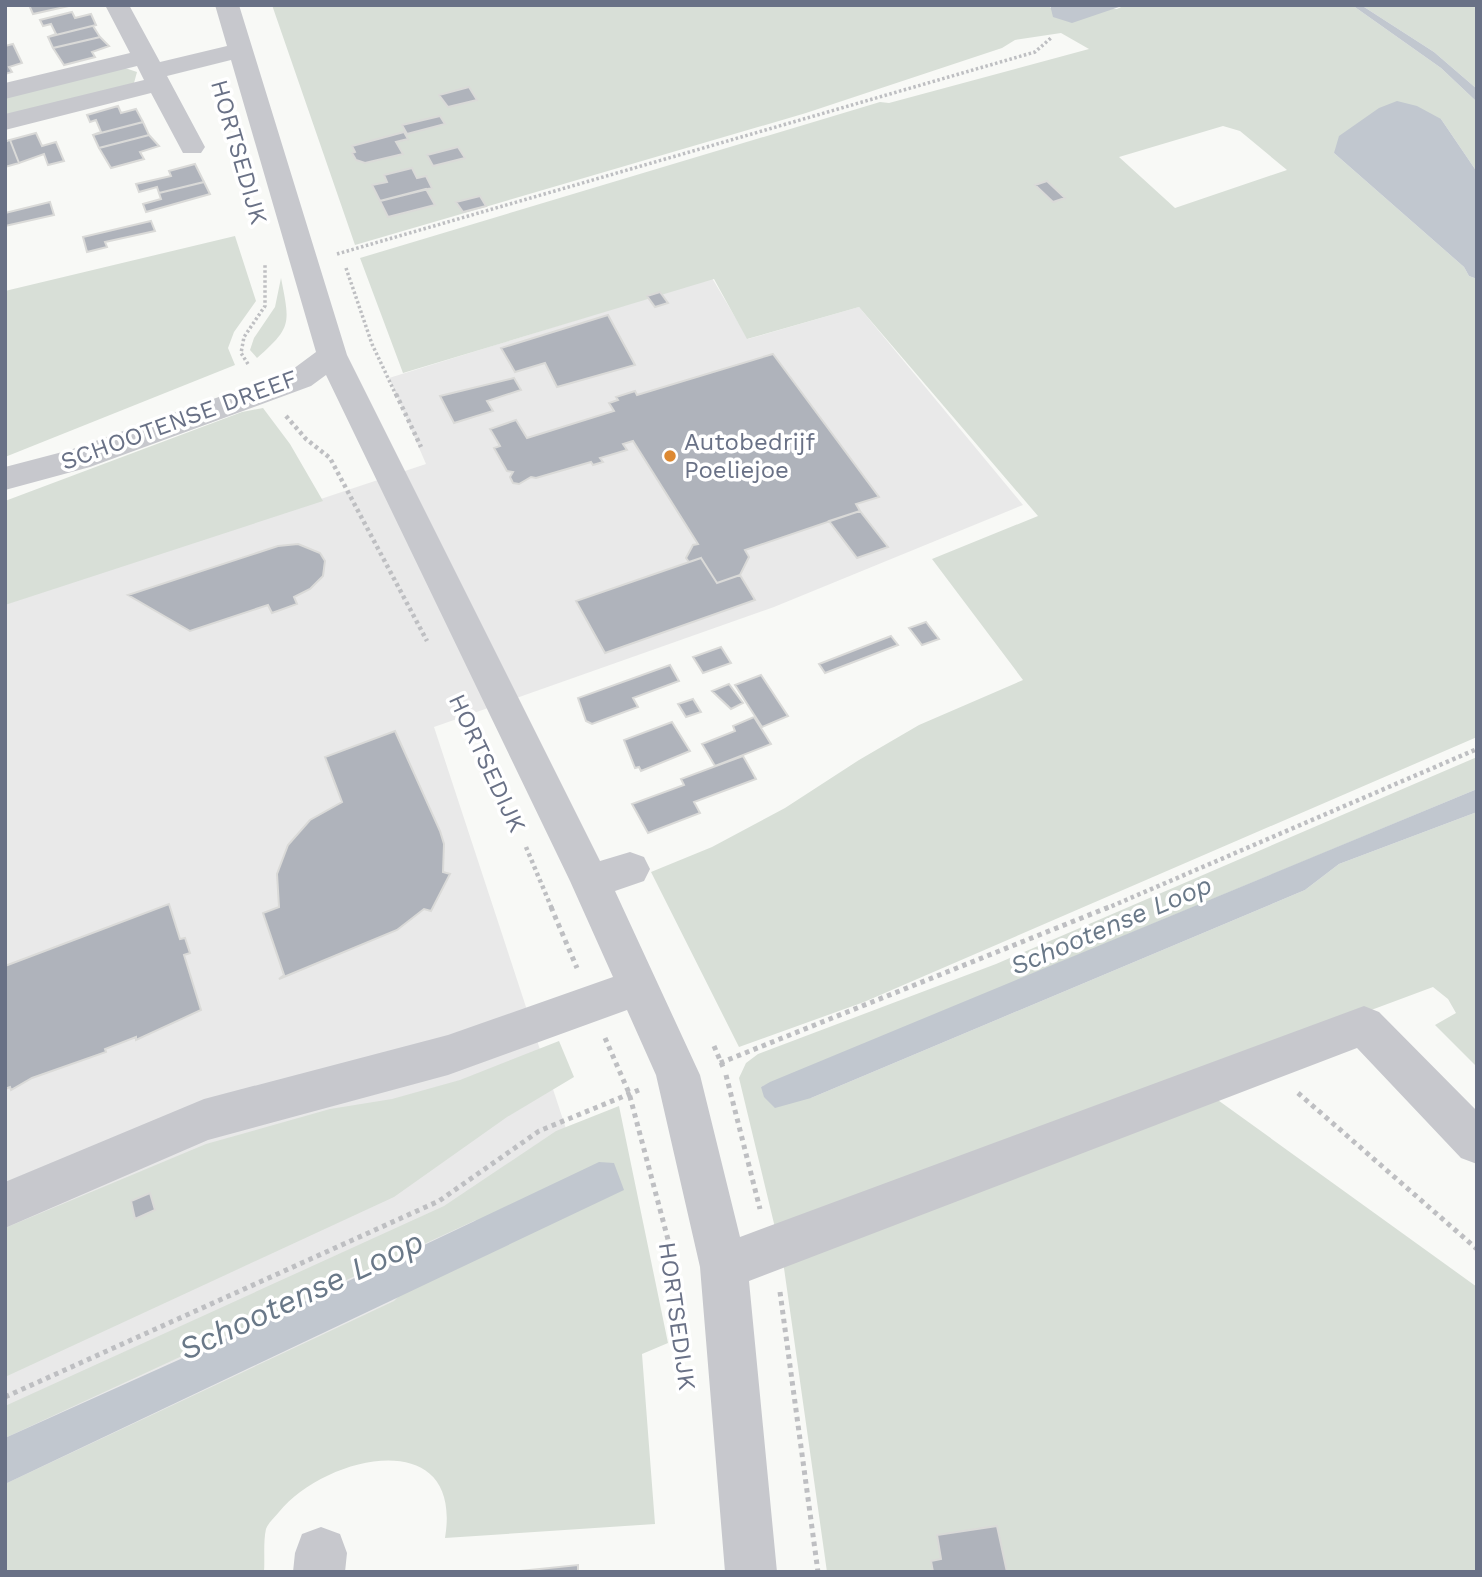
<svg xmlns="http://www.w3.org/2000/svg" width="1482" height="1577" font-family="'Work Sans',sans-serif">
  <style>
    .built { fill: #e9e9e9 }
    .green { fill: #d8dfd7; fill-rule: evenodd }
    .water { fill: #c1c7cf }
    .building { fill: #afb3bb; stroke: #dadad8; stroke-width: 2 }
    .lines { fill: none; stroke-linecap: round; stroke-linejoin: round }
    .path-far2 { stroke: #bebfc2; stroke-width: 3.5; stroke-dasharray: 2.5 2.5; stroke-linecap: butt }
    .path-far1 { stroke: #bebfc2; stroke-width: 4.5; stroke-dasharray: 3.5 3.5; stroke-linecap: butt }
    .path { stroke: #bebfc2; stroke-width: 5; stroke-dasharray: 4.5 4.5; stroke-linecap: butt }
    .minor { fill: #c7c8cd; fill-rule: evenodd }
    .poi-dot { fill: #dd8932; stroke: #fff; stroke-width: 2.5 }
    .labels { text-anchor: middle; stroke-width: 7; stroke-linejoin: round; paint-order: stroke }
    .street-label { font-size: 24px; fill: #697186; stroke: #fff }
    .poi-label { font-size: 24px; fill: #697186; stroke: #fff; text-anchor: start }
    .water-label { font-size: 26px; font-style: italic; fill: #697888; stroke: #fff }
    .near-water-label { font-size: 32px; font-style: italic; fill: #697888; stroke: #fff }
  </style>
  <rect width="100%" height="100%" fill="#f8f9f6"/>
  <path class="built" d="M712,278L748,339L859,307L1023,505L774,607L434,727L596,1220L5,1538V604L426,464L389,378Z"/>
  <path class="green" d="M272,5H1050V8L1117,9L1125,5H1352L1441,68L1477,102V172L1441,119L1334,153L1464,267L1469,276L1477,279V737L864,1002L739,1047L651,872L712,847L785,808L859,760L919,725L1023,680L932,559L1038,516L859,307L747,339L714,279L403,373L360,258L880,102L889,103L1089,49L1061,33L1015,40L1002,48L806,113L355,245ZM1223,126L1240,131L1287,170L1175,208L1119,157Z
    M1361,5H1477V89L1434,52Z
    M125,68L137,72L134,83L5,117V95Z
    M235,236L256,301L234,332L228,348L235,365L5,457V291Z
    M281,278C290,324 292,327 257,358L250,350L254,338L275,307Z
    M263,408L290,444L323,501L5,605V501L242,412Z
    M1477,757V789L761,1087L811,1098L1305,890L1339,864L1477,812V1067L1435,1025L1456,1013L1448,999L1433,987L853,1203L1215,1098L1477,1287V1572H827L783,1261L739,1078L746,1063L758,1054L996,964Z
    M559,1041L574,1077L507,1117L394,1197L5,1377V1228L206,1144L330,1109L392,1099L460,1080Z
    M619,1106L668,1343L642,1354L655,1524L445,1538C464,1423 325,1455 279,1512C275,1517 268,1523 266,1529C263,1542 265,1559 264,1572H5V1484L394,1301L476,1220L5,1438V1406L444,1206L556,1131Z"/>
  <path class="water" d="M1050,5H1125L1072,23L1053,17Z
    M1352,5H1361L1434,52L1477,89V102L1441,68Z
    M1397,101L1417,106L1441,119L1477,172V279L1469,276L1464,267L1334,153L1339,136L1379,108Z
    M1477,789V812L1339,864L1305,890L811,1098L775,1108L764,1097L761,1087L770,1082Z
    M599,1162L614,1163L624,1190L5,1484V1438L245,1330Z"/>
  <path class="building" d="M29,5H69V6L33,14Z
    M72,12L75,18L91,14L96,25L48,37L56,34L51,24L43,26L40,20Z
    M96,25L93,26L100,37L53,48L48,37Z
    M100,37L109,46L92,52L95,57L64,65L53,48Z
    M13,44L22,63L9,67L12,72L5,74V46Z
    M469,87L477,100L448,107L439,95Z
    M118,106L121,113L136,109L143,122L93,135L101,132L96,120L90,122L87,115Z
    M440,116L445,124L407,134L402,125Z
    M143,122L149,135L99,148L93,135Z
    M404,132L408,139L396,142L403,154L365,163L356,160L352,153L355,152L352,146Z
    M36,133L42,146L56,142L64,161L48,165L44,154L19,163L10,140Z
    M149,135L159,146L140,152L144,159L111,168L99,148Z
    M9,140H10L19,163L5,167V142Z
    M458,147L465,158L433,166L427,155Z
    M195,164L204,182L159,193L157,187L139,192L136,184L171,176L169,171Z
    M412,168L417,178L426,176L432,188L380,201L372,185L387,182L384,175Z
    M1047,181L1065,198L1053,202L1035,185Z
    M204,182L210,194L146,212L143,204L161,199L159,193Z
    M426,189L435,205L388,217L380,201Z
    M480,196L486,206L463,212L456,202Z
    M50,202L54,215L5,226V213Z
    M151,221L155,231L105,242L107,247L87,252L83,237Z
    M660,292L668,303L655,307L647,296Z
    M608,315L635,365L557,387L545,363L515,372L501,348Z
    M773,354L879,497L856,504L860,511L745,550L749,557L740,575L717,583L701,558L689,562L686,558L693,545L698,544L633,441L623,444L627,450L600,458L603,462L593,465L591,462L536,478L531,477L519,484L513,483L510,477L513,472L507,471L494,448L500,446L490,429L516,420L527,438L614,411L609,403L618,400L616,397L635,391L637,395Z
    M514,378L521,390L487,401L493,411L454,423L440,396Z
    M860,511L888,547L857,558L829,521Z
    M298,544L320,553L325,561L323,576L310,589L294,597L297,604L272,613L268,605L190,631L128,595L278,546Z
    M701,558L717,583L740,575L755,600L605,653L576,601Z
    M926,622L939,639L922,645L909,628Z
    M891,636L898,645L825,673L819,664Z
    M721,647L731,663L703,673L693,657Z
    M670,665L679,681L633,698L638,707L592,724L586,721L578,698Z
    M761,675L788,716L762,727L735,685Z
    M729,684L743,703L731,709L712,691Z
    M693,699L701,712L686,717L678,704Z
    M754,717L771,744L715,766L702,744L735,731L733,726Z
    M672,722L690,751L641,771L639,767L635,768L624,740Z
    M395,731L440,831L444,844L443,872L450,874L431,911L424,909L397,930L279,979L284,975L263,913L279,907L277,874L288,845L310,820L342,802L325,757Z
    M743,756L756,779L694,802L700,813L648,833L632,804L684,785L681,779Z
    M169,904L180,939L185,938L190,953L184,955L201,1010L136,1040V1037L105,1049L106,1052L32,1078L11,1090L10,1087L5,1089V966Z
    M150,1193L155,1210L135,1219L131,1201Z
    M997,1526L1007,1572H933L931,1561L941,1559L937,1535Z
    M578,1565V1572H510Z"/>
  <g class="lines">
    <path class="path-far2" d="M337,254L1035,52L1051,38
      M346,268L372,344L396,395
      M248,364L241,353L244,337L265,306V263"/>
    <path class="path-far1" d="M396,394L421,447
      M286,416L306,439L330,458L427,641
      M526,847L552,909
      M1105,909L1477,749"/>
    <path class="path" d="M551,907L577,968
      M605,1038L629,1093L670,1247
      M714,1046L723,1067
      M720,1063L1109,907
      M726,1075L760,1209
      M1298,1093L1477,1249
      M674,1262L678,1298
      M780,1292L818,1572
      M5,1397L439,1201L539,1131L639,1090"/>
    <path class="minor" d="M105,5H129L160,62L227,46L215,5H239L347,355L600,861L630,852L644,857L650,869L644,881L615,891L700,1075L740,1237L1364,1006L1379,1012L1477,1111V1164L1461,1158L1357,1048L749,1281L777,1572H725L700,1267L656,1075L627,1010L448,1075L208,1140L5,1228V1182L204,1099L448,1035L613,977L570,881L326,375L311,386L90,467L5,490V467L70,450L289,372L316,352L231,60L167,76L205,147L201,153H183L151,93L5,130V114L144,80L137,66L5,99V83L130,53Z
      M321,1527L340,1534L347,1553L345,1572H293L295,1553L302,1534Z"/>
  </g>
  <circle class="poi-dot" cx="670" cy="456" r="7"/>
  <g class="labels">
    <g class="street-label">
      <text transform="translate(239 152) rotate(74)" y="8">HORTSEDIJK</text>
      <text transform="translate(179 420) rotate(-20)" y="8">SCHOOTENSE DREEF</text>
      <text transform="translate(487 763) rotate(65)" y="8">HORTSEDIJK</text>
      <text transform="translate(677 1316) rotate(82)" y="8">HORTSEDIJK</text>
    </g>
    <g class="poi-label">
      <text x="684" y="450">Autobedrijf<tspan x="684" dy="28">Poeliejoe</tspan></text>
    </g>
    <g class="water-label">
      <text transform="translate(1111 925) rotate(-23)" y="9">Schootense Loop</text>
    </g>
    <g class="near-water-label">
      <text transform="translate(301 1295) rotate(-25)" y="11">Schootense Loop</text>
    </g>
  </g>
  <rect width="1482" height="1577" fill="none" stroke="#697186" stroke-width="14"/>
</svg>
